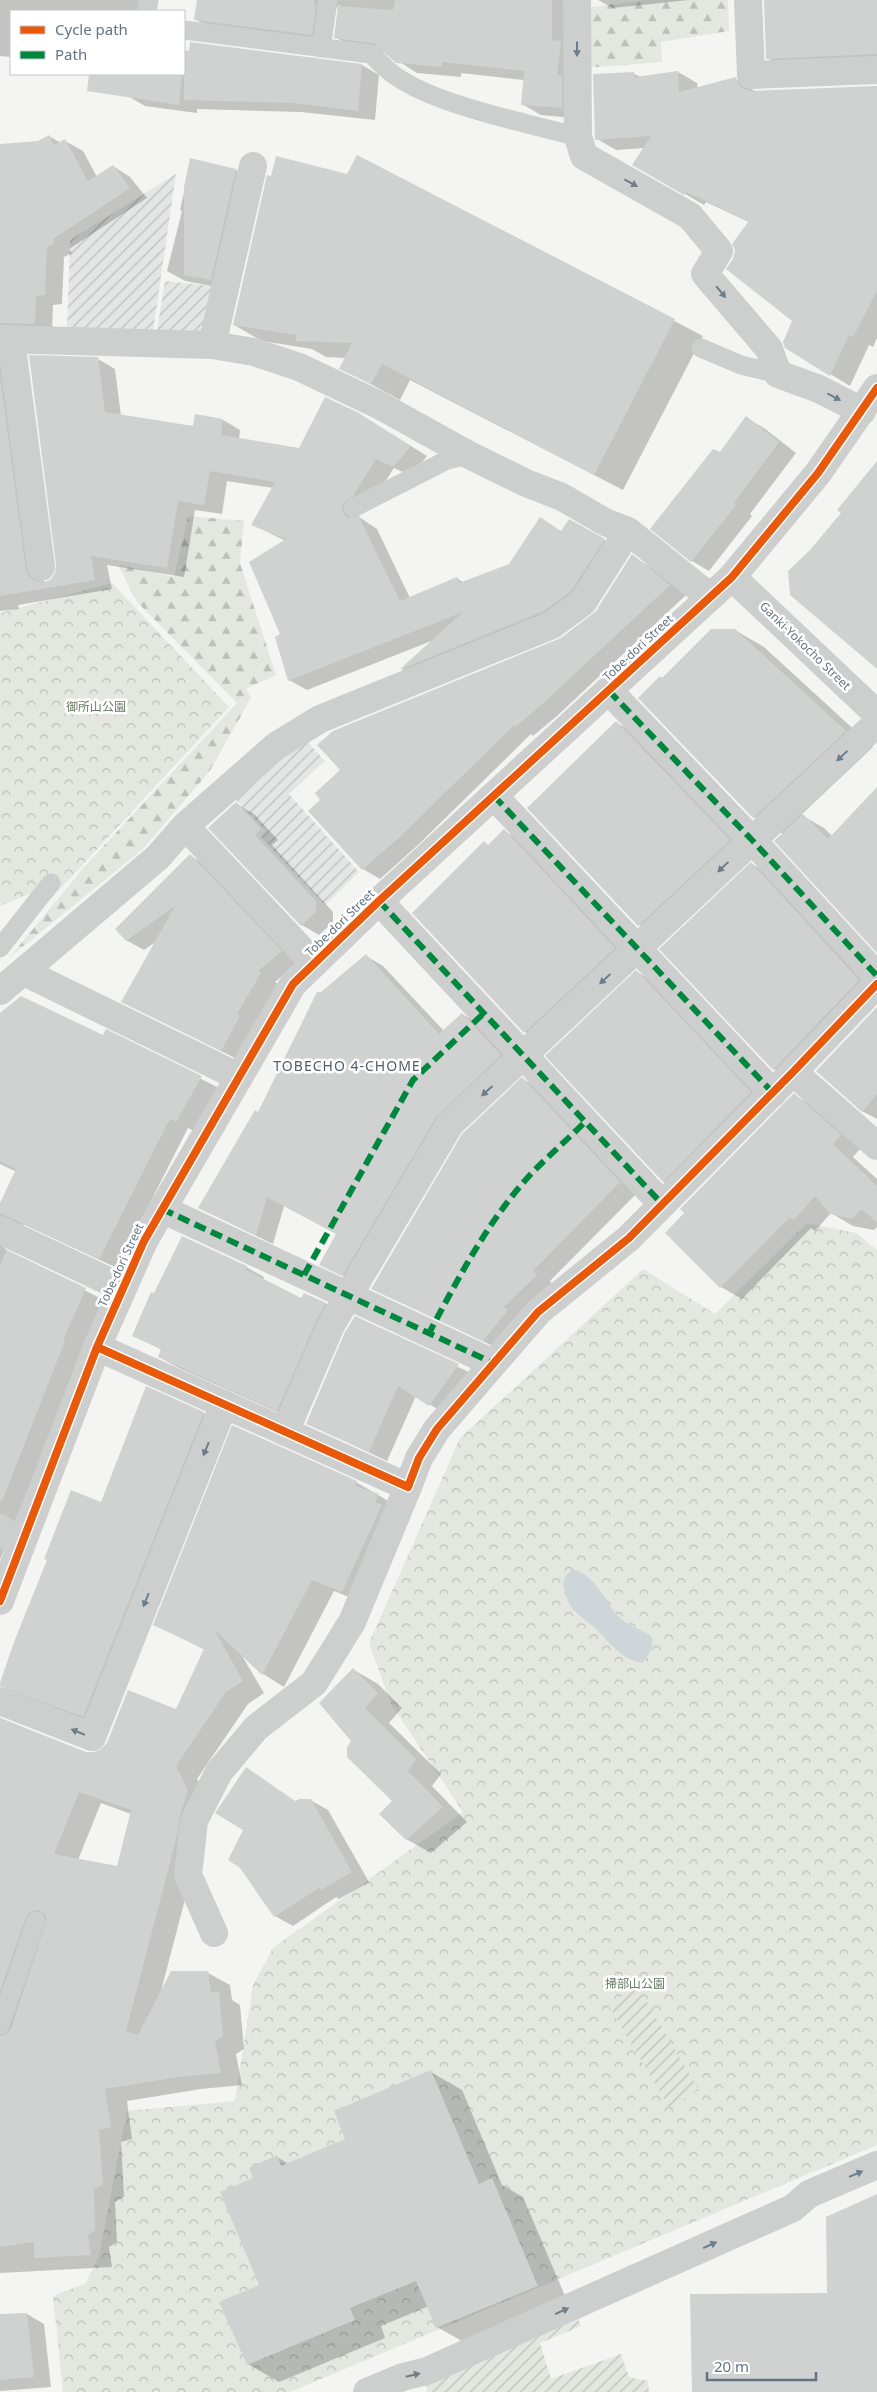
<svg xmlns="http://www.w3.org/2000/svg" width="877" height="2392" font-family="'Noto Sans','Noto Sans JP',sans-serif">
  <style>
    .industrial { fill: url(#industrial-furrows) }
    .forest { fill: url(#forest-firs) }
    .park { fill: url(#park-crowns) }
    .garden { fill: url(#garden-furrows) }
    .water { fill: #ced6d9 }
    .shadow { fill: #0003; fill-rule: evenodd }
    .building { fill: #d0d1d1; fill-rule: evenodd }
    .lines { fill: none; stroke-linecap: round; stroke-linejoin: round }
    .service { stroke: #cdcfcf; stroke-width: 19 }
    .pedestrian { stroke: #cdcfcf; stroke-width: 28 }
    .minor { stroke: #cdcfcf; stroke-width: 28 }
    .tertiary { stroke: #cdcfcf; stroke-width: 28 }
    .quiet { stroke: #00873e; stroke-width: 6; stroke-dasharray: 12 6; stroke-linecap: butt }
    .cycleway-casing { stroke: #fff; stroke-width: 11 }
    .cycleway { stroke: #e8590c; stroke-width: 8 }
    .oneway { fill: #6d7d8c }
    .labels { text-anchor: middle; stroke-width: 5; stroke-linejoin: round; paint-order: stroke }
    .street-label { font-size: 12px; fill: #627484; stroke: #fff }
    .park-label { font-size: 12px; fill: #667b62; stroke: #fff }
    .neighbourhood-label { font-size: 14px; letter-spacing: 1px; fill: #515d69; stroke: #fff }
  </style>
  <defs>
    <pattern id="industrial-furrows" width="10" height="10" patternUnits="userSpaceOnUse" patternTransform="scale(1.25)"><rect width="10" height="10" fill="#e4e6e5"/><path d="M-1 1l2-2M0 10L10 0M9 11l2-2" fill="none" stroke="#bcbfbf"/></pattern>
    <pattern id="forest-firs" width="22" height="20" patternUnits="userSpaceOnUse" patternTransform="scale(1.25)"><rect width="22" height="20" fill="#e4e7e0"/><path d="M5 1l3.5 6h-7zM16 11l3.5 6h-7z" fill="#bcc0bb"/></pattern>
    <pattern id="park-crowns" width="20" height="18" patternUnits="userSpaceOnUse" patternTransform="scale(1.25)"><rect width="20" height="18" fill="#e4e7e0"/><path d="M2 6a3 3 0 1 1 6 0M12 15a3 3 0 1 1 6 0" fill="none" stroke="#bcc0bb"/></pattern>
    <pattern id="garden-furrows" width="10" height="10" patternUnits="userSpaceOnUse" patternTransform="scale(1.25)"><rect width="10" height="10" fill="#e4e7e0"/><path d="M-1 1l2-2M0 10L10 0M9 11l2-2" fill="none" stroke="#bcc0bb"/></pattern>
  </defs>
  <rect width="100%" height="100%" fill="#f4f4f2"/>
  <path class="industrial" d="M176,174L153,331L67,330L70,240Z
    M165,281L212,286L202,333L157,331Z
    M303,737L325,761L289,794L359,872L325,905L261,837L266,831L234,798Z"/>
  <path class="forest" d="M645,0H728L729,31L661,42L662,62L585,68V8Z
    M188,516L244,521L240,563L276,675L246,689L251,698L209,772L143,849L9,958L85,866L237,703L137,602L118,565L174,577Z"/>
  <path class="park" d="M112,583L229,707L49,901L34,892L0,906V613Z
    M807,1223L856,1233L877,1250V2145L290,2392H63L53,2296L86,2283L99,2256L127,2111L235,2101L253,1985L273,1948L463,1812L391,1704L369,1643L460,1438L643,1269L715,1314Z"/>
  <path class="garden" d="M638,1987L699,2090L669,2107L608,2005Z
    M578,2319L581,2326L540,2343L551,2379L621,2354L629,2377L648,2381L649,2392H427L426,2384Z"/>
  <path class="water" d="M574,1570C597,1576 605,1603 620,1618C630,1628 642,1629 651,1636C655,1646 649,1656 642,1663C621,1659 610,1643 596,1629C579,1613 569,1613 564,1588C562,1578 566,1574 574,1570Z"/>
  <path class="shadow" d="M0,0H153L151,11H11V57L0,56Z
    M198,0H586L581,119L541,115L522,104L524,80L461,73V77L417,73L386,53L355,48L335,37L340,4L336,9L331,45L214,30L195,19Z
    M598,0H689L613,8Z
    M765,0H877V66L787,69L767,58Z
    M184,53L362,65L379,75L375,120L301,112L197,109V113L145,106L128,96L130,74H184Z
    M678,72L697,83L698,89L736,79L756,92L877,87V338L873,347L869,345L850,386L786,347L794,321L734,259L749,222L706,202L704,205L634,164L644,148L616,150L597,139L634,74L641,77Z
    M49,136L61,143L65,141L83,151L97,177L113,166L130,177L147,198L69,249L72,253L64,257L62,304L53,305L52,334H11L44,583L51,581L56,574L98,359L115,369L121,416L194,428L196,416L223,420L240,430L239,439L300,449L375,424L427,456L411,476L394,468L370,505L361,511L359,517L377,529L410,598L457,578L464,583L510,565L562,532L604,540L621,550L589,601L418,679L402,670L434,640L307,690L289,680L282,635L286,541L253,525L273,488L227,481L222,514L195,510L184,577L107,565L112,589L18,605L19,609L0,611V145L38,142Z
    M358,156L703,336L623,490L410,380L400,400L341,368L346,358L326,357L312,349L262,341L234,325L347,176Z
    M211,164L236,170L253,181L228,289L185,281L167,271L182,211L180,210L190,166Z
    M746,418L764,428L796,453L750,514L752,516L709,571L692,561L652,529L720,453Z
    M632,556L649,566L686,595L557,716L533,736L531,734L418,845L380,879L363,869L562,639L597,611Z
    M735,630L764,647L873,747L801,815L824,828L832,836L877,789V951L783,834L754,817L663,679Z
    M617,723L634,733L747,850L656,935L639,925Z
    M237,804L254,814L278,840L272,845L333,912V922L319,935L302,925Z
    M504,831L522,841L632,958L542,1042L525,1032L484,843L489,846Z
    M190,856L208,866L298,962L275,982L278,984L239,1060L123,1002L157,941L144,950L126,940Z
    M752,864L769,874L876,990L791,1079L774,1069Z
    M366,956L383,966L444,1031L462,1014L480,1024L518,1065L454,1126L360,1285L321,1264L337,1234L284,1206L273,1244L199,1208L259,1114L321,994Z
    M637,972L654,982L768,1103L681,1191L663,1181Z
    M877,1008V1119L862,1111Z
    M0,1014L104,1036L107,1031L219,1088L194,1131L188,1128L117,1268L25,1225H13L0,1218V1206L17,1172L0,1164Z
    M523,1079L540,1089L637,1193L550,1281L554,1286L501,1350L372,1288Z
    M794,1095L815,1107L861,1148L853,1157L877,1179V1227L874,1230L853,1226L831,1213L815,1231L811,1228L742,1299L721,1287L667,1233Z
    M0,1244L10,1253L104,1300L24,1508L21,1507L0,1560Z
    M246,1267L264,1277L263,1280L302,1300L326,1304L343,1314L295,1420L177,1367L159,1357L162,1350L133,1335L154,1295Z
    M355,1317L475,1375L447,1415L416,1396L387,1461L307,1423Z
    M203,1413L221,1423L101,1726L18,1695L1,1685L102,1503Z
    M356,1482L400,1508L364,1603L334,1591L284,1687L263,1674L242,1656L264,1693L248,1704L197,1779L210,1804L161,1991L208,1973L230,1985L232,2000L240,2005L244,2049L236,2054L242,2085L201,2089L127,2101L132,2139L121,2142L124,2197L115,2202L117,2242L109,2247L112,2267L0,2273V1718L86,1753L94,1754L177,1711L205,1650L155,1624ZM101,1803L131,1814L118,1868L78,1860Z
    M354,1670L378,1684L402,1708L389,1723L441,1774L432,1786L467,1822L431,1853L406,1839L394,1801L353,1741Z
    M247,1769L296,1802L310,1800L328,1810L369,1882L339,1899L336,1897L293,1926L275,1916L241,1867L245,1829Z
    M431,2072L462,2090L502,2185L523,2197L568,2303L469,2345L437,2327L429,2306L381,2326L385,2338L279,2382L248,2364L261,2286L255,2179L277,2157L289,2164L347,2139Z
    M27,2314L44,2324L51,2387L0,2391V2316Z"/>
  <path class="building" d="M197,0H314V4H316L312,35L194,20Z
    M395,0H552V40L561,41L557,75H562V108L521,105L524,71L442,62V67L396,63L373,43L334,38L338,6L393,10Z
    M764,0H877V54L766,59Z
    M190,42L362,64L358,111L292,103L184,100V50L189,51Z
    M678,71L679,92L736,77L738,84L743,89L752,91L877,86V291L853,337L849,335L830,376L785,348L783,342L792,321L726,269L733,259L735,250L732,244L749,221L686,192L684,195L632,165L651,136L595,140L593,74L634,72L635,77Z
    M89,74H182L179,105L87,91Z
    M49,135L54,145L65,139L88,181L113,165L130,188L53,239L55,243L47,247L45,295L36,296L35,324L0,323V144L38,141Z
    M357,155L675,319L594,475L382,364L371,384L339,369L352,343L296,341V335L233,325L267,175L271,176L276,156L347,174Z
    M190,158L236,169L211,280L184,275V187Z
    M29,355L98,357L105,412L193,426L195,414L223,419L221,435L299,448L325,397L357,412L411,446L393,467L376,459L353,496L344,502L342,507L343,513L347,518L359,517L400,601L457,577L459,583L509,564L540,517L561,531L569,519L605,539L571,591L544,611L399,670L463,612L288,681L275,637L280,634L249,562L286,539L251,525L275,482L210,471L204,505L178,501L167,568L91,556L95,580L0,596V376L26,570L28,576L35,581L44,582L50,580L55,573L56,565Z
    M746,416L779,442L734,503L736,505L691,562L650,529L713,449L720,452Z
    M877,461V669L790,595L788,571L810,550L841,513L837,510Z
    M632,554L670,585L539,707L515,727L514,725L401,836L362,870L308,811L320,800L315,793L340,770L317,745L333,731L561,638L596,611Z
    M711,629H735L846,731L753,818L638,698L660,676L662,678Z
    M616,721L730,840L638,926L527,808Z
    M877,787V953L774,841L803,814L828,839Z
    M236,802L261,829L255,835L316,901V912L301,926L208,828Z
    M504,829L615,948L524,1033L412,913L484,841L488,845Z
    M190,854L282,951L258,971L261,973L237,1014L240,1016L221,1051L121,1002L175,906L126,941L115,929Z
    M751,862L859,980L773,1070L659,949Z
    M366,954L439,1034L462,1013L501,1055L437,1116L342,1276L319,1265L336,1234L267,1197L256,1235L198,1208L255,1110L258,1112L317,992H321Z
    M636,970L751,1092L663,1182L545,1056Z
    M21,996L103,1035L106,1029L202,1076L176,1122L170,1119L99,1259L0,1213V1203L16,1169L0,1161V1013Z
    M877,1007V1094L862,1112L816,1071Z
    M522,1077L620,1182L533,1271L537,1275L504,1307L508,1310L483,1341L371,1289L462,1134Z
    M794,1093L841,1135L833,1144L877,1186V1222L861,1209L852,1219L830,1214L815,1196L794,1220L790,1217L720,1288L665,1233L684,1213L680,1209Z
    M182,1236L247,1266L246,1270L301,1298L304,1293L326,1303L317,1319L277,1411L158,1357L161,1349L132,1336L151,1292L154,1293Z
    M7,1250L86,1288L63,1340L65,1341L2,1501H0V1265Z
    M355,1316L459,1364L429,1406L398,1386L369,1452L306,1424L345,1332Z
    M146,1386L204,1412L83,1717L0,1686V1683L14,1642L47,1560L44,1559L71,1490L101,1502Z
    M232,1425L357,1481L355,1486L379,1494L375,1502L382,1505L342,1592L312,1580L262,1675L214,1629L243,1681L226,1692L176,1766L188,1790L179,1819L177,1836L126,2031L138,2035L171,1971H208L211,1993L219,1991L223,2037L215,2041L221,2073L178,2077L105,2089L111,2127L99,2130L103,2185L94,2189L95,2230L88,2235L91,2255L34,2258V2242L0,2247V2036L7,2034L11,2029L47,1919L45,1914L39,1910L29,1912L26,1917L0,1991V1718L86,1752H94L101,1749L107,1743L128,1690L176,1709L204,1649L153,1625ZM79,1792L131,1810L117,1866L54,1854Z
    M353,1668L378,1693L365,1708L416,1759L408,1771L443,1807L406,1840L379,1814L392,1801L347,1757V1747L351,1741L319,1703Z
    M246,1767L295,1801L299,1799H311L352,1872L321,1890L319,1888L274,1917L240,1868L228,1860L243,1830L215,1813Z
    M431,2070L479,2184L492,2178L538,2286L436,2328L416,2281L350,2308L355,2320L247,2365L219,2302L259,2285L220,2192L253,2178L249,2168L277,2155L281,2166L345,2139L334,2111Z
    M877,2194V2392H692L690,2294L827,2293L826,2217Z
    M27,2313L34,2377L0,2380V2314Z"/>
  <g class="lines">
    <path class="service" d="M147,11L149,0
      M184,30L371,54C378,61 386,69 394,75C437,106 525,122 578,137
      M321,48L328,0
      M701,348L741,365L778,374
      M353,508L447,460L469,455
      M0,948L51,883
      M0,2025L36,1921"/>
    <path class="pedestrian" d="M609,691L752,840L877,976
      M494,796L773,1093
      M379,901L662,1204
      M162,1209L493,1363"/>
    <path class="minor" d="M577,0L578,137L584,156L690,216L719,251L705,274L769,349L778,374L819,389L862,411
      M748,0L751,75L877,70
      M0,339L212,345L254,352L299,367L379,405L469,455L526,483L562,497L605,522L628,531L710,597
      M11,340L41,567
      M212,345L253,166
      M185,826L314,963
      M24,972L239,1077
      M0,991L158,857L185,826L276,746L320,719L552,625L583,602L628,531
      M793,1072L877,1146
      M0,1230L123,1288
      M285,1432L331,1325L450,1124L877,723
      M0,1528L21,1546
      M0,1701L92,1737L224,1404
      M214,1933L188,1875L194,1821L219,1772L256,1728L314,1683L352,1622L408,1487
      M367,2392L403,2377L427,2371L793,2208L809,2194L877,2165"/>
    <path class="tertiary" d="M732,577L877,714
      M97,1347L408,1487L419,1458L437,1429L538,1312L629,1238L793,1072L877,984
      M0,1601L97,1347L144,1241L293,984L379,901L732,577L818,473L877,388"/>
    <path class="quiet" d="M609,691L752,840L877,976
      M494,796L773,1093
      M379,901L662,1204
      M162,1209L493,1363
      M304,1275L413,1080L484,1013
      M428,1335C458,1279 487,1222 530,1175C548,1156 567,1140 585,1122"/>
    <defs>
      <path id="cycleway" d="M97,1347L408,1487L419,1458L437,1429L538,1312L629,1238L793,1072L877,984
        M0,1601L97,1347L144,1241L293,984L379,901L732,577L818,473L877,388"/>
    </defs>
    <use href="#cycleway" class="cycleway-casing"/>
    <use href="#cycleway" class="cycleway"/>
  </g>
  <defs><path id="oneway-solid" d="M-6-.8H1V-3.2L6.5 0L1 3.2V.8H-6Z" transform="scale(1.25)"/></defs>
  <g class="oneway">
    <use href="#oneway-solid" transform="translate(577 49) rotate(90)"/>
    <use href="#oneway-solid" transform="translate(631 183) rotate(29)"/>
    <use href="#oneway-solid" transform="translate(721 292) rotate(50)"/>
    <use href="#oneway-solid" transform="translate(834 397) rotate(28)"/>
    <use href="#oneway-solid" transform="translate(842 756) rotate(137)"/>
    <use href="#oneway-solid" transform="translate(723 867) rotate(137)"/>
    <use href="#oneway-solid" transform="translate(605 979) rotate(137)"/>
    <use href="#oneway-solid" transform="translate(487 1091) rotate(138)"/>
    <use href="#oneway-solid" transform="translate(206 1449) rotate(112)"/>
    <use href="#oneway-solid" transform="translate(146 1600) rotate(112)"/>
    <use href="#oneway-solid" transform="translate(78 1732) rotate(-158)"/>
    <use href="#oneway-solid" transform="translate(856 2174) rotate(-23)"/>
    <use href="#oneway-solid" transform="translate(710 2245) rotate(-24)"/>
    <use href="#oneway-solid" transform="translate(562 2311) rotate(-24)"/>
    <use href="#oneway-solid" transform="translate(413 2375) rotate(-13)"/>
  </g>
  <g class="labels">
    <g class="street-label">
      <text transform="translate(805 646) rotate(44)" y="4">Ganki-Yokocho Street</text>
      <text transform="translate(638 648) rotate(-43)" y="4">Tobe-dori Street</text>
      <text transform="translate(340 923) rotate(-44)" y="4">Tobe-dori Street</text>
      <text transform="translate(121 1265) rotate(-65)" y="4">Tobe-dori Street</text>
    </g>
    <g class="park-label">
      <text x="96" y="711">御所山公園</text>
      <text x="635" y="1988">掃部山公園</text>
    </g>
    <g class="neighbourhood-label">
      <text x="347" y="1071">TOBECHO 4-CHOME</text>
    </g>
  </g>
  <rect x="10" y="10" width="175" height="65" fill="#ffffff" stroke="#c0c7ce"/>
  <rect x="20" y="26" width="25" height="8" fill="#e8590c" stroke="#c0c7ce"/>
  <text x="55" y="35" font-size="15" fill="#627484">Cycle path</text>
  <rect x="20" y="51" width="25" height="8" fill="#00873e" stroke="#c0c7ce"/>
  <text x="55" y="60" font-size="15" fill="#627484">Path</text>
  <path d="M707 2372v8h109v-8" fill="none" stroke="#627484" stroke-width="2.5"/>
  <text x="714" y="2372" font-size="15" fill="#627484" stroke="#ffffff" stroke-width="4" paint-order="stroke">20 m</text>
</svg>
